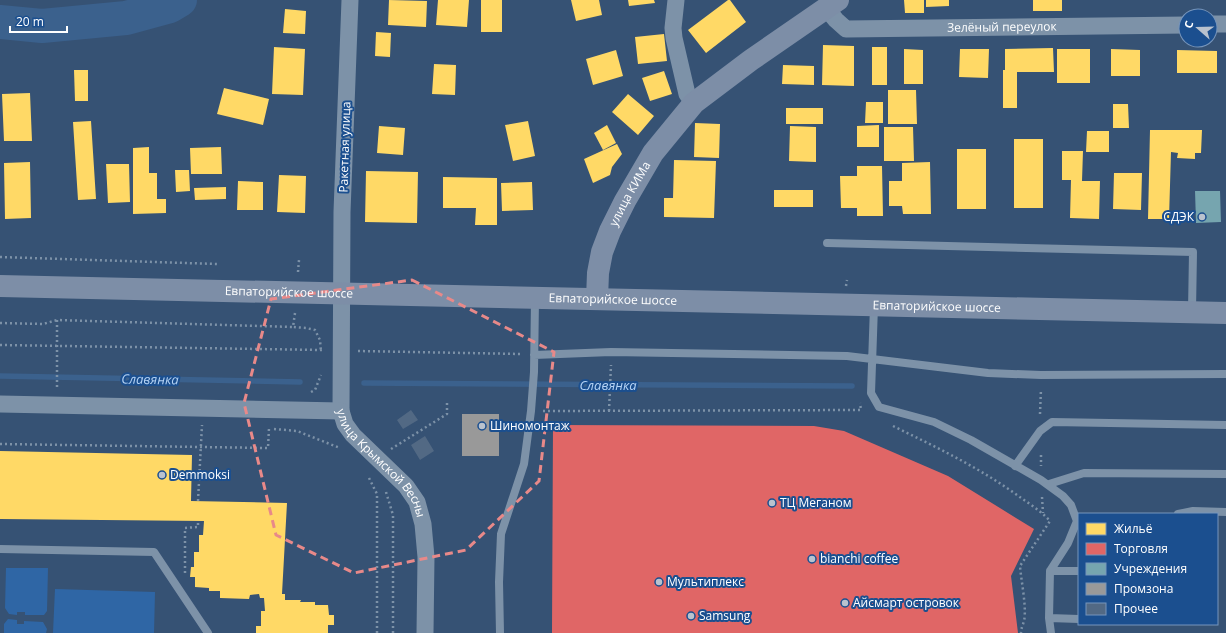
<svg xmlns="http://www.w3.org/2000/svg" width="1226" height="633" font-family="'Open Sans',sans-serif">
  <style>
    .green { fill: #2f66a5 }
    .homes { fill: #ffd966 }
    .shops { fill: #e06666 }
    .public { fill: #76a5af }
    .industry { fill: #999 }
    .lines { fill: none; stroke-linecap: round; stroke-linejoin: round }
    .stream { stroke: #3b618d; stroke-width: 5.5 }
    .river { stroke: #3b618d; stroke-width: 34 }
    .building { fill: #526984 }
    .path { stroke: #7d92a8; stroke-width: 2.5; stroke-dasharray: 2 3; stroke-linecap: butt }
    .lane { stroke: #7d92a8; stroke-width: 8 }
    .street { stroke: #7d92a8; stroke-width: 17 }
    .primary { stroke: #7d8ea7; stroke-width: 22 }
    .marked { fill: none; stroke: #e88989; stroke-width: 3; stroke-dasharray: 8 5; stroke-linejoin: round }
    .poi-dot { fill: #b9c2ce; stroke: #1b4f8f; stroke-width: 1.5 }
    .labels { text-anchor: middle; stroke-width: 4; stroke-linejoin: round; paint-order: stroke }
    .street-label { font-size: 12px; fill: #fff; stroke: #1b4f8f }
    .poi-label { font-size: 12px; fill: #fff; stroke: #1b4f8f; text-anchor: start }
    .water-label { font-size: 13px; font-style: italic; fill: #b5d3f5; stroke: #1b4f8f }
  </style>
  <rect width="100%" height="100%" fill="#365274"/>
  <path class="green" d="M6,568H48L47,611L44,615H25V612H17V615L9,614L5,608Z
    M55,589L155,592L154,633H53Z
    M8,619L17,620V624H24V621L43,622L47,629L46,633H4V624Z"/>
  <path class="homes" d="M389,0L427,1L426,27L388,25Z
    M438,0H469L467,27L436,25Z
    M481,0H502V32H481Z
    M571,0H599L602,15L576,21Z
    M628,0H654L655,3L629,6Z
    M728,0H730L746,22L706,53L688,30Z
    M904,0H924V13H905Z
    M926,0H949V6L926,7Z
    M1033,0H1062V11H1033Z
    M285,9L306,11L305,34L283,33Z
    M376,32L391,33L390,57L375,56Z
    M664,34L667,61L638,64L635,37Z
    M823,45L854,46V86L822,85Z
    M274,47L305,49L303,95L272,94Z
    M872,47H887V85H872Z
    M1053,48L1054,72H1017V108H1003V70H1005V49Z
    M904,49L923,50V84H904Z
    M960,49H989L988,78L959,77Z
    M1057,49H1090V83H1057Z
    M1111,49L1140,50V76H1111Z
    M616,50L623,76L593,85L586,59Z
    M1177,50L1217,51V73H1177Z
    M434,64L456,65L455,95L432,94Z
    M783,65L814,66V85L782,84Z
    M74,70H88V101H75Z
    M664,71L672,94L650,101L642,78Z
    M224,88L269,99L263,125L217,114Z
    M888,90H916L917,124H888Z
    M30,93L32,141H4L2,94Z
    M628,94L654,116L638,135L612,112Z
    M866,102H883V123H865Z
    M1113,104H1128L1129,128H1113Z
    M786,108H823V124H786Z
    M91,121L96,199L78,200L73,122Z
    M528,121L535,156L513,161L505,125Z
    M695,123L720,124L719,158L694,157Z
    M607,125L616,143L603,150L594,133Z
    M879,125V147H857V126Z
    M379,126L405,128L403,155L377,153Z
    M790,126L816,127V162L789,161Z
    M884,127H913L914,161H884Z
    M1150,130H1202L1201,153H1195V159L1177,158L1178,153L1171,152L1169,219H1148Z
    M1087,131H1109V152H1086Z
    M1014,139H1043V208H1014Z
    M617,144L622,154L612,167L610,175L593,183L584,159Z
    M149,147V173H157V199H166V213L133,214V148Z
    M221,147L222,174H191L190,148Z
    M957,149H986V209H957Z
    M1062,151H1083L1082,181H1100L1099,219L1070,218L1071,180H1062Z
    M674,160L716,161L714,218L664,217V198H673Z
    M30,162L31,218L5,219L4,163Z
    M930,162L931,214H903L902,206H889V181H902V163Z
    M106,164H129L130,202L108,203Z
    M857,166H882L883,216H857V208H841L840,176H857Z
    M175,170H189L190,191L176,192Z
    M366,171L418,172L417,223L365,222Z
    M1114,173H1142L1141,210L1113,209Z
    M279,175L306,176L305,213L277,212Z
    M443,177L497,178V225H475L476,208H443Z
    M238,181L263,182V210H237Z
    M532,182L533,210L502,211L501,183Z
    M226,187V199L195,200L194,188Z
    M774,190H813V207H774Z
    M0,451L192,455L191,501L287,503L282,594H285V600H301L300,602H315V605H328L329,615H334V625H328V633H256V626H261V611H265L264,598H260L259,594L250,595L249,599L220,598V591H209V588L195,587V577H190L191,567H194V552H199V535H203L204,521L0,519Z"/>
  <path class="shops" d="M553,425L814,426L844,431L948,476L1034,529L1011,576L1018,633H552Z"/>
  <path class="public" d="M1195,191H1220L1221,222L1196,223Z"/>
  <path class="industry" d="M462,414H499V456H462Z"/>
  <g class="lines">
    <path class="stream" d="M0,376L300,382
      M364,383L852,386"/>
    <path class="river" d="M0,22L42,26L126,18L170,6L180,0"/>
  </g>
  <path class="building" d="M411,410L418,420L403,429L397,420Z
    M425,436L434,451L420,460L411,445Z"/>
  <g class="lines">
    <path class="path" d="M0,257L217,264
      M298,272L299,260
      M846,286L847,280
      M295,313L293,327L306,328L315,330L320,340L321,352
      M0,323L43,324L57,320
      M0,345L323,350
      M358,351L521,354
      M57,387V320L293,327
      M311,392L315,390L321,375
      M543,411L861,410L860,403
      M609,411L611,365
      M1040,414L1041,389
      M893,426C936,447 978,467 1017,495C1028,503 1040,510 1050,521L1020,566C1021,580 1027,608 1024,621C1023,625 1021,628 1021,633
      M274,429L297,431L340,448
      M0,444L268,448L269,428
      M391,449L447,414V400
      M1041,455V466
      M369,478L377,494V633
      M386,492L393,515V633
      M1042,497L1043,513
      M198,501L202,425
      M185,573V528L198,527V521"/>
    <path class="lane" d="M827,243L1193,252L1192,311
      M874,306L871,393L879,407L934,422L971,440L1041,480L1063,496L1071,505L1077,521L1068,543L1050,571L1049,618L1051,633
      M534,355L611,352L847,356L988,373L1041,375L1226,374
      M1015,466L1040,431L1052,422L1226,425
      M1049,484L1084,473L1226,474
      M1178,514L1193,511L1226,512
      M0,549L154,552L208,633
      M1050,571H1079
      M1049,618L1079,619
      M500,633L499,582L501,534L524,464L531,411L534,372L535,299"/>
    <g class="street">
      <path id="s1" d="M350,0L342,212L341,411L345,424L353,435L406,486L417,502L423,524L426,557L425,633"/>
      <path d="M676,0L673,28L674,38L687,94L694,103"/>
      <path id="s2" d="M826,8L836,20L846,29L1186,25"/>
      <path d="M1210,24H1226"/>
      <path d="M0,404L341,411"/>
    </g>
    <g class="primary">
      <path id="s3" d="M0,286L1226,313"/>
      <path id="s4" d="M597,299L598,273L602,252L610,231L625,201L653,153L694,103L751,60L838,0"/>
    </g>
  </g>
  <path class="marked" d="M412,280L554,352L539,481L466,550L354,573L276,535L244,403L271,299Z"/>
  <g class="poi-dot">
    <circle cx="1202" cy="217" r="4"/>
    <circle cx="482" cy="426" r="4"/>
    <circle cx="162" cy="475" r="4"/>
    <circle cx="772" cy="503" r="4"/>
    <circle cx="812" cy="559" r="4"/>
    <circle cx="659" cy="582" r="4"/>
    <circle cx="845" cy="603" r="4"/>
    <circle cx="691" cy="616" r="4"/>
  </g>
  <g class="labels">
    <g class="street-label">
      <text dy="4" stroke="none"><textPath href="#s2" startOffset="185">Зелёный переулок</textPath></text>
      <text transform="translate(345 147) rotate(-88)" y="4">Ракетная улица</text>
      <text dy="4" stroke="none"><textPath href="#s4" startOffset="112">улица КИМа</textPath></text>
      <text dy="4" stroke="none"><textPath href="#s3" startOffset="289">Евпаторийское шоссе</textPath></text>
      <text dy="4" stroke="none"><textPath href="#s3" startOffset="613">Евпаторийское шоссе</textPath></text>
      <text dy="4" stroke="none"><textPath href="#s3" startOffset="937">Евпаторийское шоссе</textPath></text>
      <text dy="4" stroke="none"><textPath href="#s1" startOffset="478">улица Крымской Весны</textPath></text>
    </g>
    <g class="poi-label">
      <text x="1194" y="221" text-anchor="end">СДЭК</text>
      <text x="490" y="430">Шиномонтаж</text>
      <text x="170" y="479">Demmoksi</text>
      <text x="780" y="507">ТЦ Меганом</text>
      <text x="820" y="563">bianchi coffee</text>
      <text x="667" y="586">Мультиплекс</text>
      <text x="853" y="607">Айсмарт островок</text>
      <text x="699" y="620">Samsung</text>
    </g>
    <g class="water-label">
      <text transform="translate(150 379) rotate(1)" y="5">Славянка</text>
      <text x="608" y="390">Славянка</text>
    </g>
  </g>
  <rect x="1078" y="513" width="140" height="112" fill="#1b4f8f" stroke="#7695bc"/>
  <rect x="1086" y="523" width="20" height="12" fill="#ffd966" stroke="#7695bc"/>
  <text x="1114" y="533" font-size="12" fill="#ffffff">Жильё</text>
  <rect x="1086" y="543" width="20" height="12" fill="#e06666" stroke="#7695bc"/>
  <text x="1114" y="553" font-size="12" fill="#ffffff">Торговля</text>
  <rect x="1086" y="563" width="20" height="12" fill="#76a5af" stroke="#7695bc"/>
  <text x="1114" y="573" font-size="12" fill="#ffffff">Учреждения</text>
  <rect x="1086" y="583" width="20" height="12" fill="#999999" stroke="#7695bc"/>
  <text x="1114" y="593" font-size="12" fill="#ffffff">Промзона</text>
  <rect x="1086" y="603" width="20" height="12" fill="#526984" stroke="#7695bc"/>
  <text x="1114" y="613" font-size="12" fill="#ffffff">Прочее</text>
  <g transform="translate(1198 28) rotate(290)"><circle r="19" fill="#1b4f8f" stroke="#7695bc"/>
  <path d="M0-3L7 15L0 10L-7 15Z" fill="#b9c2ce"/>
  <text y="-6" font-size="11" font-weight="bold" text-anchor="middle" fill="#ffffff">С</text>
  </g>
  <path d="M10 26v6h57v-6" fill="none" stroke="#ffffff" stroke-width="2"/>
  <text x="16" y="26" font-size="12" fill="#ffffff" stroke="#1b4f8f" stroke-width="3" paint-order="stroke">20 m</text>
</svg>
